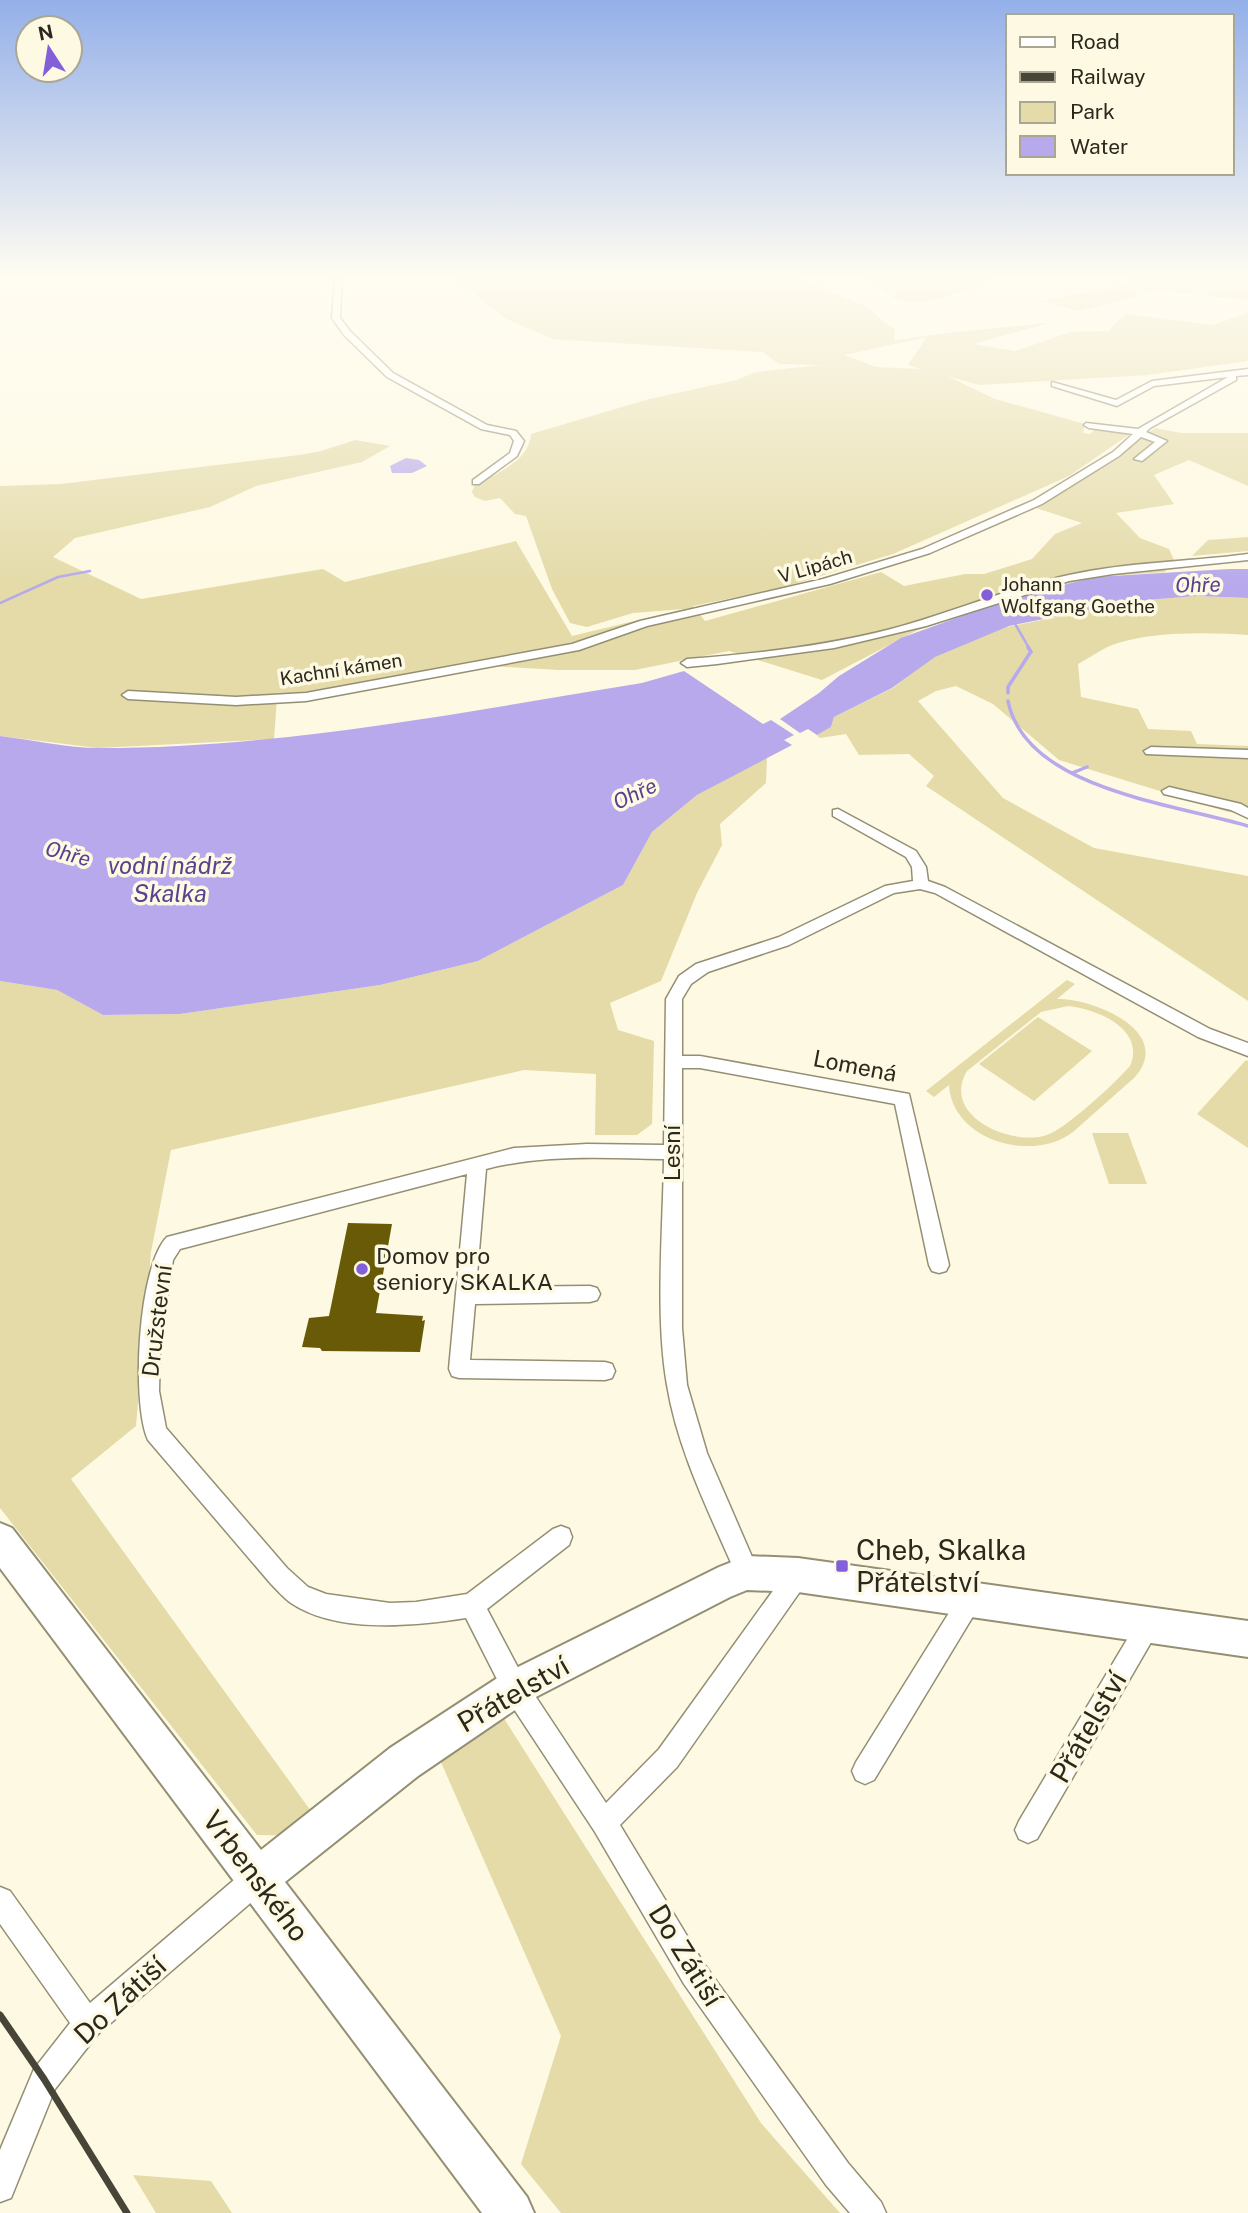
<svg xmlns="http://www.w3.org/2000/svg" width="1248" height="2213" font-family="'Public Sans',sans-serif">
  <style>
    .green { fill: #e4dba9; fill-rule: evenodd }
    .water { fill: #b7a9eb }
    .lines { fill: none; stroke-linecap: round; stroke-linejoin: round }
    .stream-far1 { stroke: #b7a9eb; stroke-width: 2.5 }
    .stream { stroke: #b7a9eb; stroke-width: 3.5 }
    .building { fill: #685a07 }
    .street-casing { stroke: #948f73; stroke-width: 3 }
    .secondary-casing { stroke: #948f73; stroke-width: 4 }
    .street { fill: #fff; fill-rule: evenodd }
    .secondary { fill: #fff; fill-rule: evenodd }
    .rail { stroke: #474538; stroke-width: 7 }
    .poi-dot { fill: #835fd9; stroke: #fef9e2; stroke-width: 2.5 }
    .labels { text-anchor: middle; stroke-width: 7; stroke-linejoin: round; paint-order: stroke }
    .far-street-label { font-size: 19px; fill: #2b291e; stroke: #fef9e2 }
    .far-poi-label { font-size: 19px; fill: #2b291e; stroke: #fef9e2; text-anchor: start }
    .far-water-label { font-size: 21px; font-style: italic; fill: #584290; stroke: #fef9e2 }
    .street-label { font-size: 23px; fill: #2b291e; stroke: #fef9e2 }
    .poi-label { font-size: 23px; fill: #2b291e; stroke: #fef9e2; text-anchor: start }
    .water-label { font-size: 24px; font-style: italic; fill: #584290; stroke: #fef9e2 }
    .near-poi-label { font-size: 28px; fill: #2b291e; stroke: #fef9e2; text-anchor: start }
    .near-street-label { font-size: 28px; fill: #2b291e; stroke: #fef9e2 }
  </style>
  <rect width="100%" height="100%" fill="#fef9e2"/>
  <path class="green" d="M453,277H795L865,306L895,330L894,341C947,331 999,329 1052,322L973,344L1015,351L1071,332L1108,331L1126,314L1213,325L1248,312V361L1147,375L979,385L947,376L995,399L1085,424L1083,433L1090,434L1096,428L1130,434L1069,476L893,554L781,588L693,606L705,621L881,572L904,586L965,574H984L1032,559L1055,534L1082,523L1030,506L1081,481L1155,428L1181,433H1248V486L1189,460L1154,475L1174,504L1116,513L1140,538L1169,549L1174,560L1165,572L1094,577L1006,600L916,631L822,680L729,651L635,670H559L471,665L277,698L274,739L98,748L0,736V486L61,484L299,455L321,451L355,440L390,446L362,462L256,486L210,507L75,538L53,557L141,599L323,569L345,582L516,541L572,636L684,609L633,613L587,627L570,623L552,589L526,516L515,514L500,498L485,501L475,497L472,492L474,486C496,473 529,462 531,434L649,399L737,380L756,372L822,365L779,364L763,352L553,339L506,319ZM927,337L908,365L921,369L876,367L844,355Z
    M866,277H992C966,292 934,305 903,301C891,299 876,284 866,277Z
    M1137,277H1248V300L1156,291L1079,311L1042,301L1123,285Z
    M1248,537V551L1192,556L1208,540Z
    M1196,596L1248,598V635C1209,632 1149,631 1112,645C1100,650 1089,658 1078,664L1081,697L1138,709L1148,729L1191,731L1197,744L1248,746V814L1228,812L1059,760L993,704L956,686L936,691L918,701L1003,798L1094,848L1248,876V1001L926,786L934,776L909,754L859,755L846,734L820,738L817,735L831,727L834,717L893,688L934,657L1002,628L1134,601Z
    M767,757L766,783L720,824L722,845L697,893L661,981L610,1003L618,1030L654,1041L652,1124L637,1135H595L596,1074L524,1070L171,1150L151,1252L136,1426L71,1479L329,1836L257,1835L0,1508V981L57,990L103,1015L180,1014L380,985L478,961L623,885L652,832L697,795Z
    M1067,980L1075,984L1057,999C1093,998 1176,1032 1134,1078L1073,1132C1033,1163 952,1141 949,1085L934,1097L926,1091ZM1068,1006C1097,1009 1146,1029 1130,1066C1115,1083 1067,1128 1047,1135C1012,1147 940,1116 967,1071L1041,1012Z
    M1038,1017L1092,1051L1034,1101L979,1064Z
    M1246,1060L1248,1061V1148L1197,1114Z
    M1092,1133H1128L1147,1184H1109Z
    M503,1717L761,2123L840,2213H561L521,2164L561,2036L440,1760Z
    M133,2175L211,2181L232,2213H156Z"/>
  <path class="water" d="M406,458L419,460L427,466L412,473H392L390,466Z
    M1229,569H1248V598L1196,596L1134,601L1009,626L935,657L892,688L834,717L831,727L817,735L808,729L800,733L780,719L819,693L839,676L901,638L1006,600L1094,577Z
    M684,671L763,724L771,720L794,735L784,740L792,745L697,795L652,832L623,885L478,961L380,985L180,1014L103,1015L57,990L0,981V736C33,740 67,748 100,748C283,748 462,712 642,683Z"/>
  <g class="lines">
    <path class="stream-far1" d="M0,603L58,577L90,571
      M1014,622L1029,648"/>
    <path class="stream" d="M1028,647L1031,652
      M1008,693V687L1030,653
      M1008,701C1026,790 1176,804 1248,826
      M1072,773L1087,767"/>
  </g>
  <path class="building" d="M348,1223L392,1224L376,1313L423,1316L422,1321L425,1320L420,1352L322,1351L320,1348L302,1347L309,1318L329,1316Z"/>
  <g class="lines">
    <defs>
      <path id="street" d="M335,277H342L340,318L350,331L393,373L487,425L516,431L524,441L517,456L479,484H473V480L510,453L514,441L510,435L481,429L387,377L344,335L332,318Z
        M1248,369V375L1236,376V380L1150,428L1146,432L1167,441L1142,461L1134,459L1155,442L1141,437L1119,456L1042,504L930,553L830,584L647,626L579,650L306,701L236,705L128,699L122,695L128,691L236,697L306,693L572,644L640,621L823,579L922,549L1034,500L1113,452L1133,434L1089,428L1084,425L1086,423L1138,429L1228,377L1154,386L1117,406L1052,386V382L1116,400L1152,381Z
        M1248,554V560L1113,574L1069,581L926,626L834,648L717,664L687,667L681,663L687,659C756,654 825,646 891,629C951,613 1008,588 1069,575C1128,562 1188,562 1248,554Z
        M1151,747L1248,750V758L1146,754L1144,751Z
        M1169,787L1241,804L1248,808V818L1231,810L1164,794L1162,791Z
        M838,809L916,851L926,867L928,881L945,887L1210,1029L1248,1043V1056L1198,1037L935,893L920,889L894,893L789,945L708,972L691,984L682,999V1056H700L909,1094L949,1265L946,1271L939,1273L932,1271L929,1265L895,1104L700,1068H682V1328L687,1385L707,1453L759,1573L755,1581L747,1585L739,1581C712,1518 678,1453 667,1385C655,1317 663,1229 664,1159C605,1158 543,1154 486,1169L476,1287L590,1286L597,1288L600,1294L597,1300L590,1302L475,1304L470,1360L605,1362L612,1364L615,1371L612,1378L605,1380L459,1378L452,1376L449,1369L467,1174L180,1249L173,1260L160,1347L159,1391L166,1428L287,1568L308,1587L326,1594L390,1603L416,1602L467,1594L553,1529L561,1526L569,1529L572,1537L569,1545L487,1609L524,1679L606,1803L659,1749L790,1567L798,1563L806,1567L810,1575L806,1583L677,1767L620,1825L704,1964L848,2163L881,2202L886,2213H850L826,2185L684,1984L595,1832L506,1697L466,1618C414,1626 337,1634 291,1603C284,1598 277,1590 271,1584L148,1440C131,1402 138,1266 167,1237L514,1148L587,1144L664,1145L666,999L679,976L696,964L779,937L885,886L913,881L912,867L906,857L833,816V810Z
        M970,1588L978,1592L982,1600L978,1608L874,1780L865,1784L856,1780L852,1771L856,1762L962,1592Z
        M1149,1612L1157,1616L1161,1624L1157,1632L1037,1839L1028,1843L1019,1839L1015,1830L1019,1821L1141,1616Z
        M258,1865L268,1868L271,1878L268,1888L98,2034L55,2089L11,2198L0,2202V2150L34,2069L70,2023L0,1924V1887L10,1891L90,2003L248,1868Z"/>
      <path id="secondary" d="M0,1523L12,1528L261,1850L390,1748L502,1675L719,1567L747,1556L798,1558L1248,1621V1657L798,1592L747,1590L730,1597L528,1701L418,1776L285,1882L527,2197L534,2213H482L0,1568Z"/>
    </defs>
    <use href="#street" class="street-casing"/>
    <use href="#secondary" class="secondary-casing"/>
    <use href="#street" class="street"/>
    <use href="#secondary" class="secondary"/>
    <path class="rail" d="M0,2015L44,2079L127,2213"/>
  </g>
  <linearGradient id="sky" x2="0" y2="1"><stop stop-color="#94b0e9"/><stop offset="0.47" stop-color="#fffcf2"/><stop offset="1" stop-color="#fffcf2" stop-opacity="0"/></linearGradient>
  <rect width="1248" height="586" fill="url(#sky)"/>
  <g class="poi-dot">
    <circle cx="987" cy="595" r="7"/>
    <circle cx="362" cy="1269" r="7"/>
    <rect x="835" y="1559" width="14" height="14" rx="3.5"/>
  </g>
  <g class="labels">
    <g class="far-street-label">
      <text transform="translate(815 566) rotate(-16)" y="7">V Lipách</text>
      <text transform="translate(341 669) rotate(-9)" y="7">Kachní kámen</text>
    </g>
    <g class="far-poi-label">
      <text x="1001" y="591">Johann<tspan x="1001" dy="22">Wolfgang Goethe</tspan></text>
    </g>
    <g class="far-water-label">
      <text transform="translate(1198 585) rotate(-1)" y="7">Ohře</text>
      <text transform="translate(635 794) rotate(-25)" y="7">Ohře</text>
      <text transform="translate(68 854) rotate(15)" y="7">Ohře</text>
    </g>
    <g class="street-label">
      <text transform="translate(855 1066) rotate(11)" y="8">Lomená</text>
      <text transform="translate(672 1153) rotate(-90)" y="8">Lesní</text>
      <text transform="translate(157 1321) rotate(-83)" y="8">Družstevní</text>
    </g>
    <g class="poi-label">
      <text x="376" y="1264">Domov pro<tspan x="376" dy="26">seniory SKALKA</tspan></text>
    </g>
    <g class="water-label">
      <text x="170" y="874">vodní nádrž<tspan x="170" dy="28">Skalka</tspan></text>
    </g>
    <g class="near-poi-label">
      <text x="856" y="1560">Cheb, Skalka<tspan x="856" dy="32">Přátelství</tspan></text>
    </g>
    <g class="near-street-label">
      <text transform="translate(513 1694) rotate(-30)" y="10">Přátelství</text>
      <text transform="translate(1088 1727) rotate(-60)" y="10">Přátelství</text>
      <text transform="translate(256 1876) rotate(53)" y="10">Vrbenského</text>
      <text transform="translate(686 1955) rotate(58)" y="10">Do Zátiší</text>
      <text transform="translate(120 2000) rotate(-43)" y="10">Do Zátiší</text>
    </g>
  </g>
  <rect x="1006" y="14" width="228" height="161" fill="#fef9e2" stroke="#aaa694" stroke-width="2"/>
  <rect x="1020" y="37" width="35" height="10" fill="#ffffff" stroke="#aaa694" stroke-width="2"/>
  <text x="1070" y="49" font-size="21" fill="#2b291e">Road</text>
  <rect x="1020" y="72" width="35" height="10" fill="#474538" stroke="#aaa694" stroke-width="2"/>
  <text x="1070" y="84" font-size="21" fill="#2b291e">Railway</text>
  <rect x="1020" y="102" width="35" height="21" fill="#e4dba9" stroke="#aaa694" stroke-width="2"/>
  <text x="1070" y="119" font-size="21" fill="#2b291e">Park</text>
  <rect x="1020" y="136" width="35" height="21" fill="#b7a9eb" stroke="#aaa694" stroke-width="2"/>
  <text x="1070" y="154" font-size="21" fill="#2b291e">Water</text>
  <g transform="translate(49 49) rotate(348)"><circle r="33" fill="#fef9e2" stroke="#aaa694" stroke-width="2"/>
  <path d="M0-5L12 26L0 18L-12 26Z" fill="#835fd9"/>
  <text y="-10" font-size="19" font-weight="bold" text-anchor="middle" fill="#2b291e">N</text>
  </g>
</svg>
